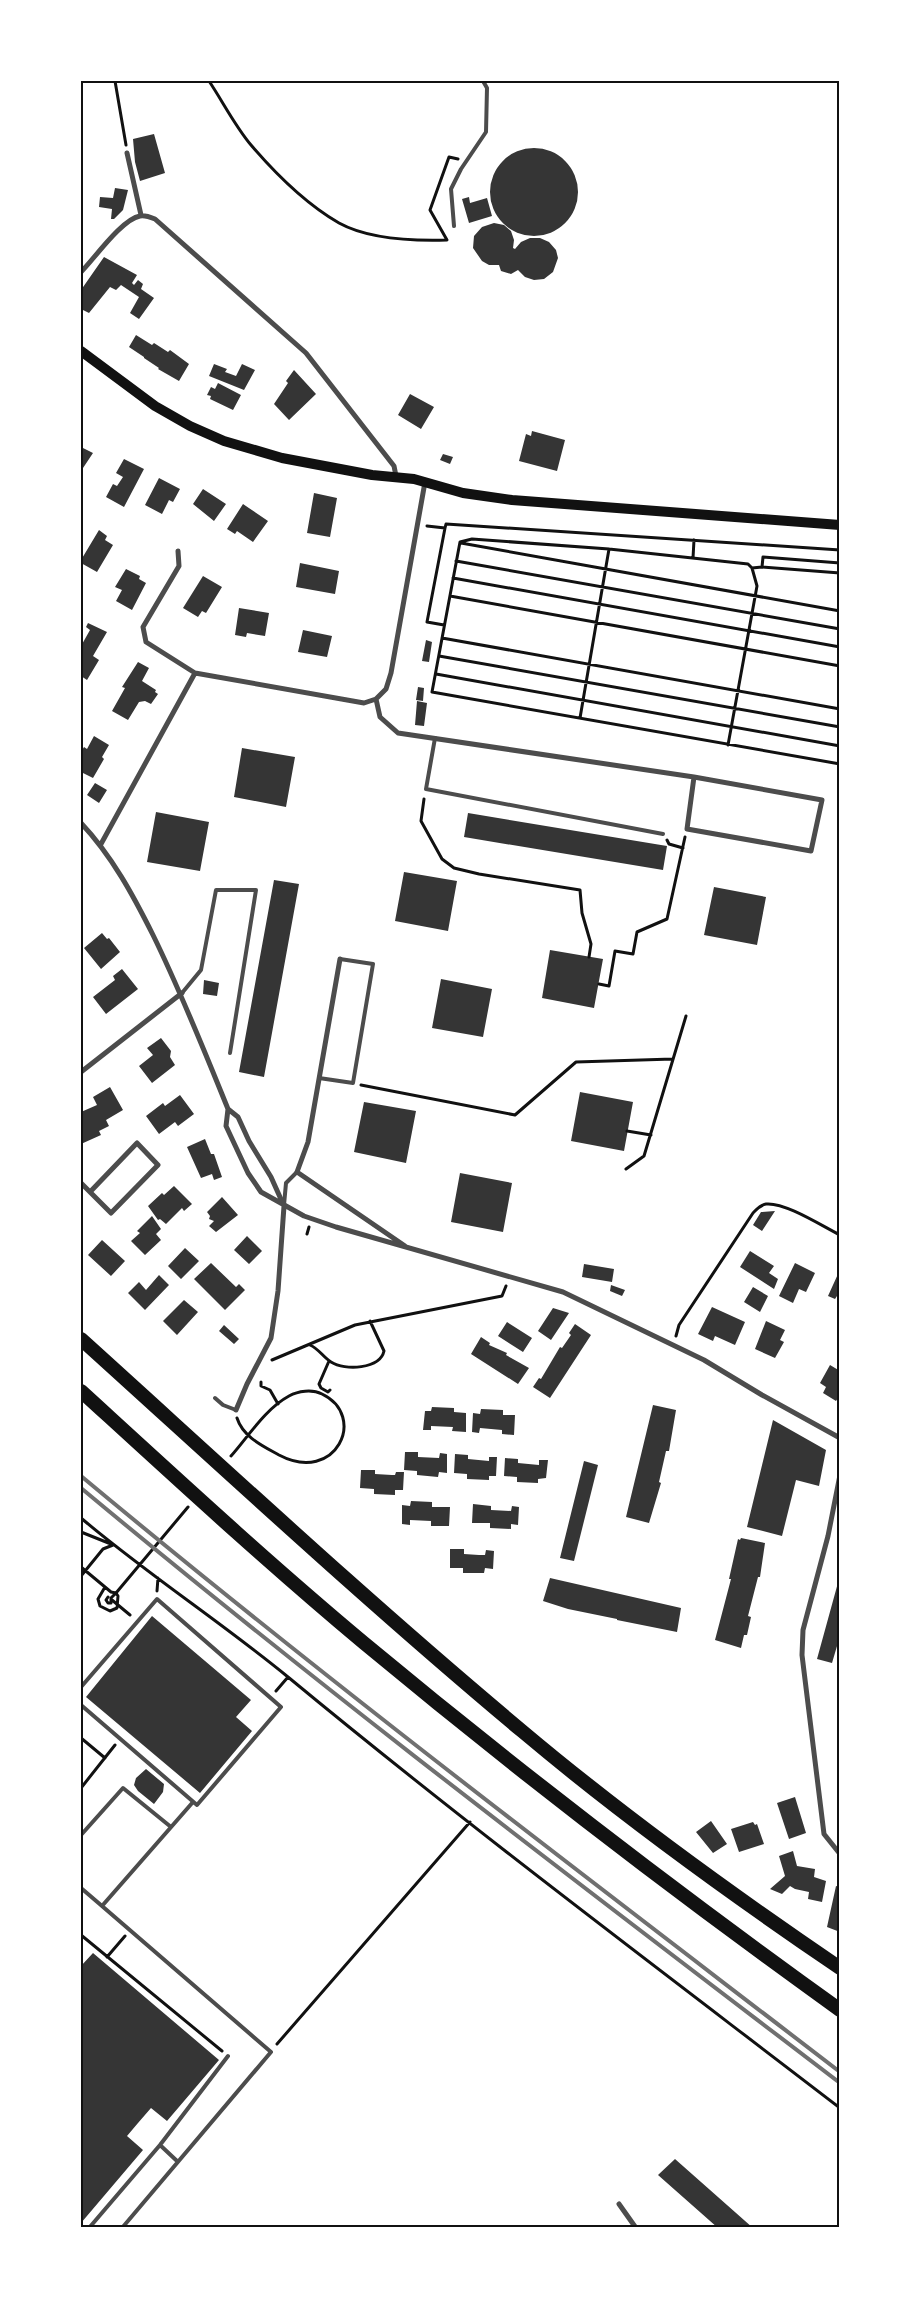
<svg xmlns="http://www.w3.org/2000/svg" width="921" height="2309" font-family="'Titillium Web',sans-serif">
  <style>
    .building { fill: #353535 }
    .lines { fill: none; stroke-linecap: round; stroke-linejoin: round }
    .path { stroke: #111; stroke-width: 3 }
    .service { stroke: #4c4c4c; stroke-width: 4 }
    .minor { stroke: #4c4c4c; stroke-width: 5 }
    .secondary { stroke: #111; stroke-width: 10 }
    .trunk { stroke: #111; stroke-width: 14 }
    .rail { stroke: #707070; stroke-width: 4 }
    .neatline { fill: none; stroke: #111; stroke-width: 2 }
  </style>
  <rect width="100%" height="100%" fill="#fff"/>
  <path class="building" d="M154,134L165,173L140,181L135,162L133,139Z
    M490 192a44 44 0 1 1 88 0a44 44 0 1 1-88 0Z
    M115,188L128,190L123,210L114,219H111L112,209L99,207L100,197L113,198Z
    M469,197L470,203L487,198L492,216L469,223L462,199Z
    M494,223L504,225L511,231L514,240L513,248L515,249L521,242L530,238H540L549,242L556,250L558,258L553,272L544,279L534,280L525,277L518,270L511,274L501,271L499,265H489L482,261L473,248L474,236L482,227Z
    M104,257L137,275L132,283L134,285L138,280L143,284L141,289L154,298L139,319L130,313L139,297L121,285L116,290L110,287L89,313L81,309V290Z
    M136,335L152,345L154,343L168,352L170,350L189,364L179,381L158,369L159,368L144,358V357L129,347Z
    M214,364L227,369L225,372L236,376L242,364L255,370L244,390L209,376Z
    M294,370L316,394L289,420L274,404L288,383L286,381Z
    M218,383L241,395L233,410L210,399L211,396L207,395L211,387L215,389Z
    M410,394L434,407L421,429L398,415Z
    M532,431L565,440L557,471L519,461L526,434L531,436Z
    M81,447L93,453L83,468L81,467Z
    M443,454L453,457L450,464L440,460Z
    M124,459L144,469L124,507L106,497L113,484L117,486L123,477L116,473Z
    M159,478L180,489L173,502L169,500L162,514L145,505Z
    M203,489L226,504L214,521L193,504Z
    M314,493L337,498L330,537L307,533Z
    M243,504L268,521L253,542L237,531L235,534L227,529Z
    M99,530L107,536L105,540L113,545L97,572L81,563V560Z
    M300,563L339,571L335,594L296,587Z
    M126,569L140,576L139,579L146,583L132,610L116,601L122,590L115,587Z
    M203,576L222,587L206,613L202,611L198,617L183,608Z
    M239,608L269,613L265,636L247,633L246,637L235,635Z
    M88,623L107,632L93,656L99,660L87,680L81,676V646L90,630L86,627Z
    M303,630L332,636L327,657L298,652Z
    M426,640L432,642L429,662L422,661Z
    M138,662L149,668L142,681L156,690L155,692L158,694L151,704L145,701L139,702L128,720L112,711L125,688L122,687Z
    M418,687L424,688L423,701L416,700Z
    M417,701L427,703L424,726L415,725Z
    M94,736L109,745L102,757L104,759L93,778L81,772V752L84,747L87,749Z
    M242,748L295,757L286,807L234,797Z
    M95,783L107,790L99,803L87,795Z
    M156,812L209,822L200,871L147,862Z
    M468,813L667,846L663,870L464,837Z
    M404,872L457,881L448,931L395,921Z
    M274,880L299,884L264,1077L239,1072Z
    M714,887L766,897L757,945L704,935Z
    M102,933L107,939L109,938L120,952L101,969L84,948Z
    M550,950L603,959L594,1008L542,998Z
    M122,969L138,989L106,1014L93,997L115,980L113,976Z
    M441,979L492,989L483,1037L432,1028Z
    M204,980L219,983L217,996L203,994Z
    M161,1038L171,1051L170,1057L175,1065L152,1083L139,1066L153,1055L147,1048Z
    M110,1087L123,1110L106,1120L109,1126L99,1131L101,1135L81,1144V1112L97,1105L93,1097Z
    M580,1092L633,1102L624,1151L571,1141Z
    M180,1095L194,1114L178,1126L175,1122L159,1134L146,1116L163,1103L165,1106Z
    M364,1102L416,1111L406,1163L354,1152Z
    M205,1139L211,1154H214L222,1177L214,1180L212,1174L201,1178L187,1147Z
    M460,1173L512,1183L503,1232L451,1222Z
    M174,1186L192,1204L184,1211L182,1208L166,1224L160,1219L158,1220L148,1206L162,1193L164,1195Z
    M222,1197L238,1215L216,1232L209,1226L214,1221L209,1219L210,1216L207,1212Z
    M775,1211L762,1231L753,1225L761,1212Z
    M152,1216L161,1229L156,1234L161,1240L145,1255L131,1241L140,1233L137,1231Z
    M247,1236L262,1251L249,1264L234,1250Z
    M102,1240L125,1261L111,1276L88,1255Z
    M185,1248L199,1261L181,1279L168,1266Z
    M750,1251L774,1266L769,1273L778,1279L774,1289L740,1267Z
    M211,1263L236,1287L239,1284L245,1290L225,1310L194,1279Z
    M795,1263L815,1273L806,1292L799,1289L793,1303L779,1296Z
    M584,1264L614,1269L612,1282L582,1277Z
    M838,1274L840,1297L837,1296L835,1299L828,1296Z
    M159,1275L169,1285L145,1310L128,1293L139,1282L146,1290Z
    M611,1285L625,1290L622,1296L610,1291Z
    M753,1287L768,1296L760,1312L744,1302Z
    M184,1300L198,1312L177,1335L163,1321Z
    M712,1307L745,1322L735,1345L715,1336L713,1341L698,1334Z
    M553,1308L569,1313L551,1340L538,1331Z
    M766,1321L785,1330L780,1340L784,1342L775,1358L755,1349Z
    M507,1322L532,1338L523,1352L498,1336Z
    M575,1324L591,1335L550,1398L533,1387L539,1378L541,1379L560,1347L562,1348L571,1335L569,1333Z
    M224,1325L239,1339L234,1344L219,1331Z
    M481,1337L490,1343L489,1345L507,1353L506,1355L529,1368L518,1384L471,1354Z
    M830,1365L840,1371V1395L836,1401L823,1393L826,1387L820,1383Z
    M653,1405L676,1410L669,1451H666L659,1482L661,1483L649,1523L626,1517Z
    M432,1407L454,1408V1412L466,1413V1432L452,1431L453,1427L431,1426V1430H423L425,1411H431Z
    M481,1409L503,1410V1415H515L514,1435L502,1434V1430L480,1428L479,1433L472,1432L473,1413L480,1414Z
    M773,1420L826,1450L819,1486L796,1480L782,1536L747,1527Z
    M405,1452H418V1457L439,1458L440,1453L447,1454V1473L439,1472L438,1477L417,1475V1471L404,1470Z
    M455,1454L468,1455V1459L489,1461V1457H497L496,1476H489V1480L467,1479V1474L454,1473Z
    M505,1458L518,1459V1463L539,1465V1460H548L546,1478L538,1479V1483L517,1482V1477L504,1476Z
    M584,1461L598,1465L574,1561L560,1558Z
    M361,1470H375V1474L392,1475H395L396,1472H404L403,1490H395V1495L374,1494V1489L360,1488Z
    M411,1501L432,1502V1507H450L449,1526H431V1521L410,1520V1525L402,1524V1505L410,1506Z
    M473,1504L491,1506V1510L511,1511L512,1506L519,1507L518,1525L511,1524V1529L490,1528V1523H472Z
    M741,1538L765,1543L760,1577H758L748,1616L751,1617L747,1635H744L741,1648L715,1640L731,1579H729L738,1539L740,1540Z
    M450,1549H464V1554L479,1555H485L486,1550L494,1551L493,1569L485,1568L484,1573H463V1568H450Z
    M550,1578L681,1608L677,1632L617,1620V1619L568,1609L543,1601Z
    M839,1579L840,1636L832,1663L817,1659Z
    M152,1616L251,1700L236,1717L252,1731L200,1793L86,1697Z
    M146,1769L164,1784L163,1792L154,1804L138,1791L134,1785L136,1778Z
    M795,1797L806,1833L789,1839L777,1803Z
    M711,1821L727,1844L713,1853L696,1832Z
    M753,1822L755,1825L757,1824L764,1844L739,1852L731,1829Z
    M793,1851L797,1866L815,1869L814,1877L826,1881L822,1902L808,1899L809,1892L795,1889L790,1886L782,1894L770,1889L785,1876L779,1856Z
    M836,1886L840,1887V1932L827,1927Z
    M93,1953L219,2060L167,2121L151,2108L138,2123L127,2136L143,2150L81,2223V1966Z
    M675,2159L753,2228H718L658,2175Z"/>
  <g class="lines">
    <path class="path" d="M115,81L126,145
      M209,81C223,102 235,126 251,145C275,173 306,204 339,223C368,239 414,241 447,240L430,210L449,157L458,159
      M427,526L445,528L427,622L444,625
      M445,528L446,524L840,550
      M461,543L840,611
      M693,558L694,540
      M456,561L840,629
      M762,567L840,573
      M752,568L748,564L609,549L472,539L460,542L432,692L840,764
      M453,578L840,647
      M450,596L840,666
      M442,638L840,709
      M439,656L840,727
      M436,674L840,746
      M580,718L609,549
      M728,745L757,586L752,568L762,567L763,557L840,563
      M424,799L421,821L442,859L454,868L479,874L580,890L582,913L591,944L589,957
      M667,840L669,844L683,848
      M599,984L609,986L615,951L633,954L637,932L667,919L685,837
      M361,1085L515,1115L576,1062L673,1059
      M627,1131L651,1135
      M626,1169L644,1156L686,1016
      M307,1234L309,1227
      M676,1336L679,1325L753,1213C757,1209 760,1205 766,1204C785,1202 822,1226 840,1235
      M310,1345C319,1349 323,1357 331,1362C345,1371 380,1369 384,1351L370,1321
      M272,1360L355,1325L502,1296L506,1286
      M329,1361L319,1384L321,1388L328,1392L330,1390
      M261,1382V1386L270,1390L278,1404
      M231,1456C248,1437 265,1409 289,1396C298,1391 312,1389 322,1394C368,1416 336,1485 279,1455C263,1446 243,1437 237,1418
      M81,1518C147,1574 221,1622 288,1677C468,1826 655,1966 840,2108
      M81,1532L111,1544
      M81,1567L111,1592L116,1593L188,1507
      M81,1576L103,1549L113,1545
      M105,1587L98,1599L100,1606L110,1611L117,1608L118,1596L116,1593L111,1598V1603H108L106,1600L108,1597
      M157,1591L158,1578
      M112,1600L130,1615
      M276,1691L288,1677
      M81,1738L105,1758
      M81,1788L115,1745
      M81,1935L222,2051
      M107,1957L125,1936
      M277,2044L470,1822"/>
    <path class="service" d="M454,226L451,189L461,169L486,132L487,88L483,81
      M435,738L426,789L663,834
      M182,993L201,970L216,890H256L230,1053
      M319,1078L353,1083L373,964L340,959
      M284,1205L286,1183L297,1172
      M215,1398L223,1405L236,1410
      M81,1687L157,1599L281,1707L197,1805L81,1705
      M81,1835L123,1788L171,1827
      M81,1888L102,1906
      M160,2145L177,2161
      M89,2228L160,2145L228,2056
      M122,2228L271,2052L102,1906L193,1802"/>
    <path class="minor" d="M127,153L141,215
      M81,272C94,259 122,219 140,216C145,215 150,217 155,219L306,353L394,466L396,476
      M178,551L179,566L143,627L146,642L195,673
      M376,699L380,717L398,733L694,777L822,800L811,851L687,829L694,777
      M81,823C112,856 133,895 153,935C181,992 204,1050 228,1109L226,1126L248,1173L261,1192L304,1216L336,1227L563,1292L704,1360L762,1395L840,1438
      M101,844L195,673L364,703L376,699L386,689L391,673L425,482
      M340,959L308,1142L297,1172L405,1246
      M81,1072L182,993
      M228,1109L238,1117L249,1141L271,1177L284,1206L278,1291L271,1338L247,1384L236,1410
      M81,1183L111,1213L158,1165L137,1143L90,1192
      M840,1475L828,1536L803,1630L802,1655L824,1834L840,1854
      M619,2204L636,2228"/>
    <path class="secondary" d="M81,351L155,406L190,426L224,441L282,458L372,475L414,479L463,493L512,500L840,525"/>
    <path class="trunk" d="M81,1339C227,1471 371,1605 522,1731C623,1816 731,1894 840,1968
      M81,1391C174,1476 267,1562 364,1643C518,1771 677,1893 840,2010"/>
    <path class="rail" d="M81,1476C328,1682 585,1876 840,2072
      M81,1488C328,1694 585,1888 840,2083"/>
  </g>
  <rect width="921" height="2309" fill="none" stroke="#ffffff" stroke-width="165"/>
  <rect x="82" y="82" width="756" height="2144" class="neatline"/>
</svg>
